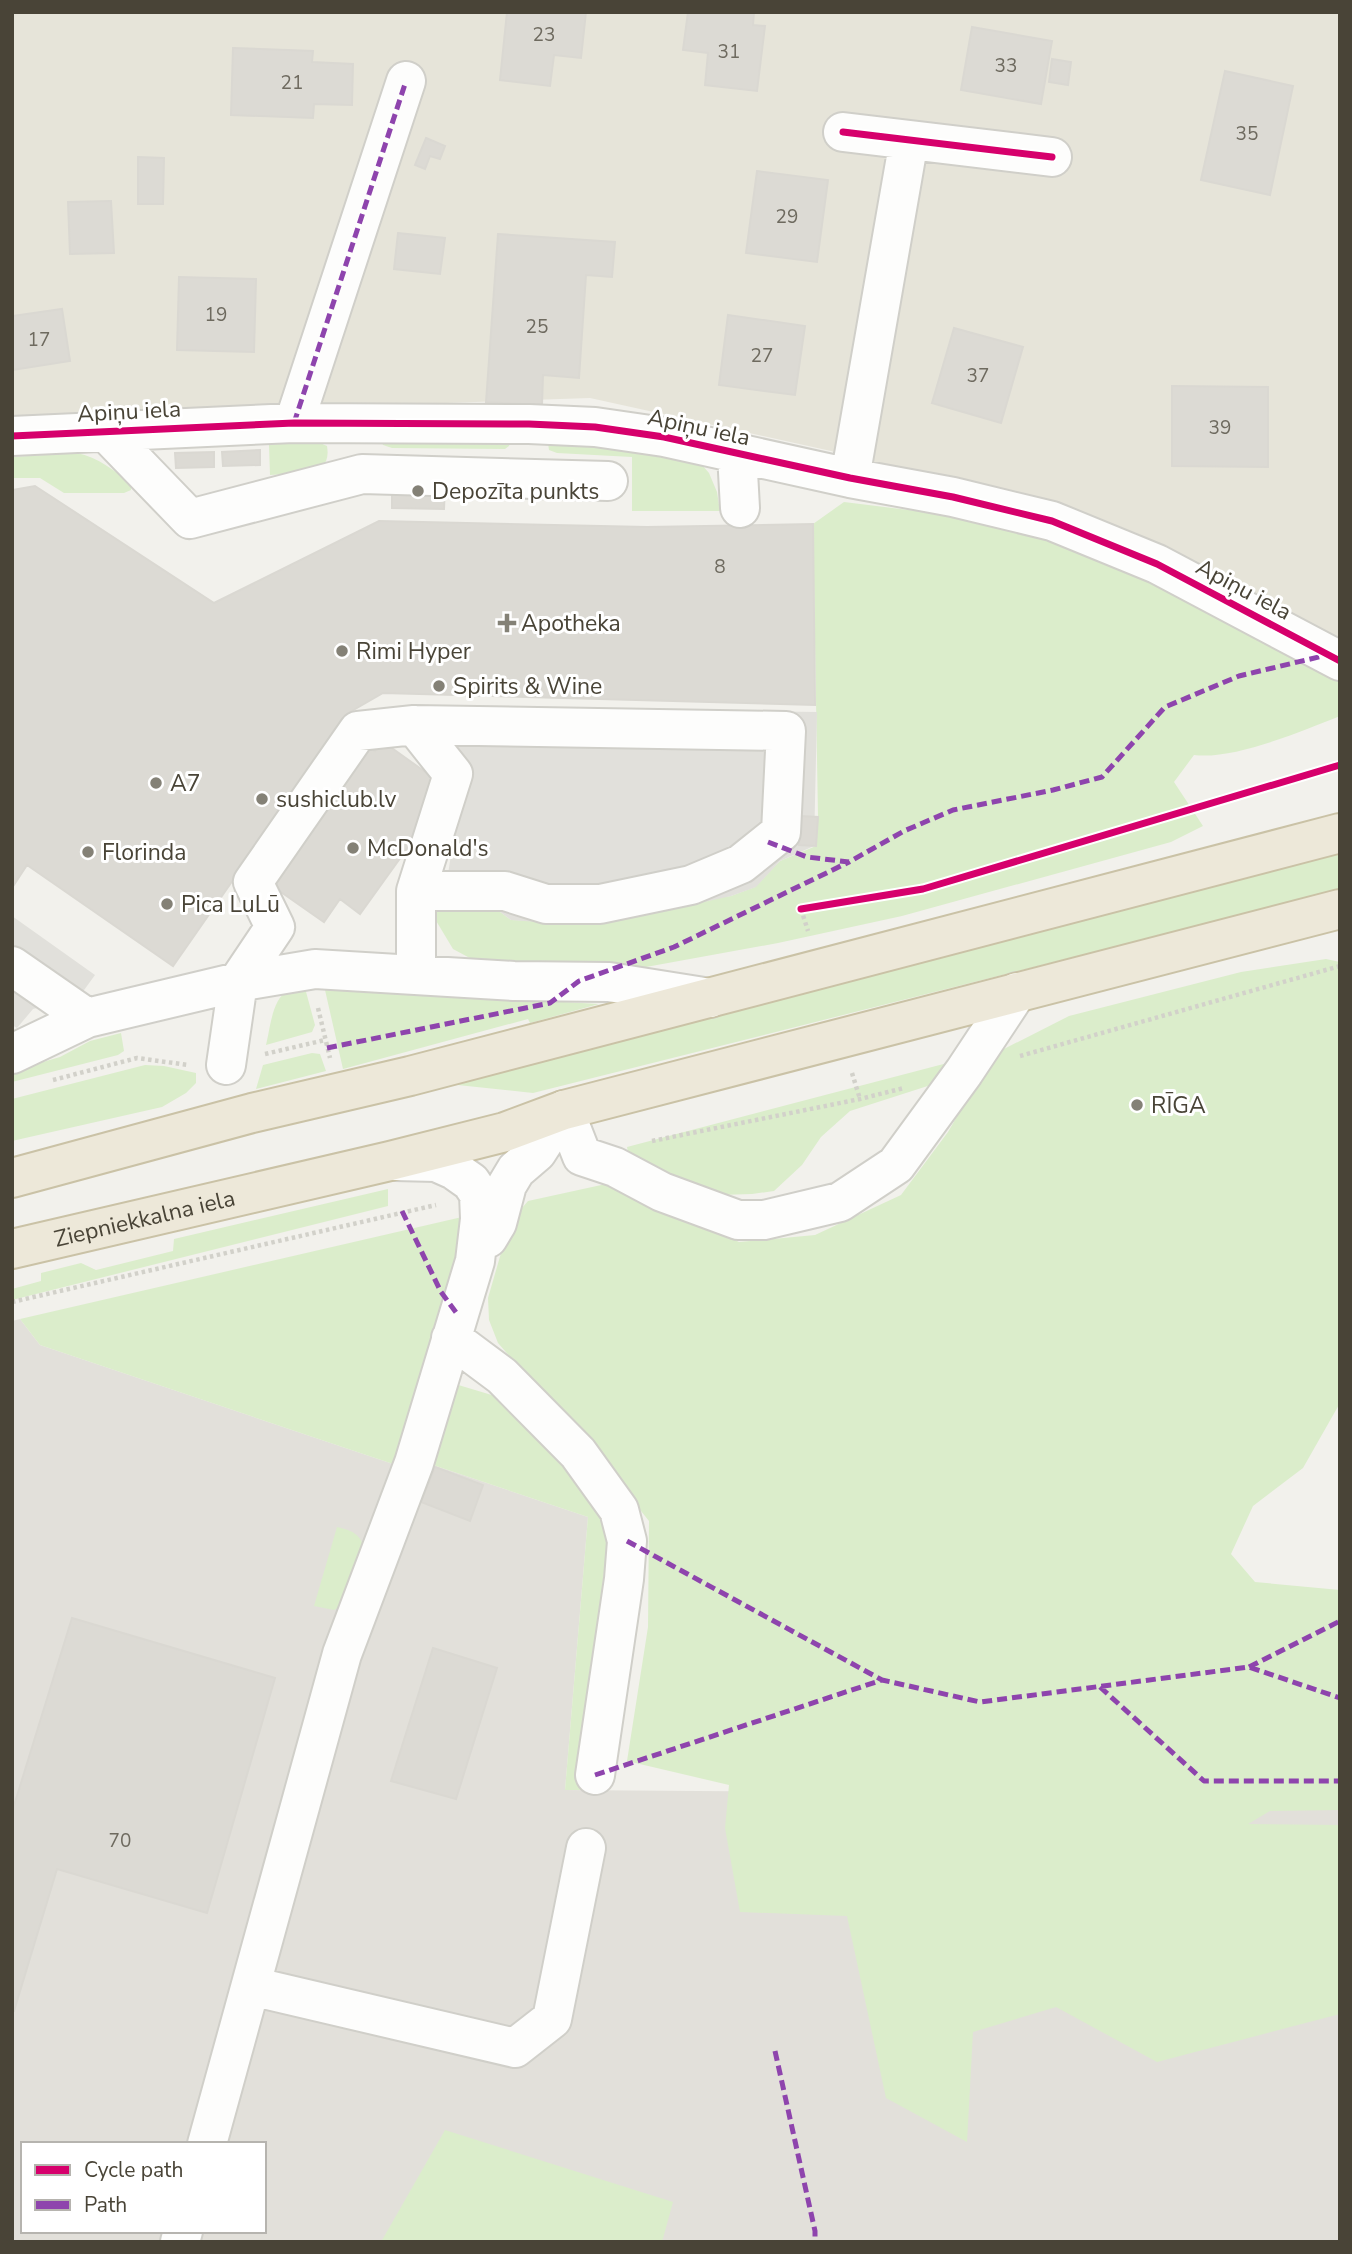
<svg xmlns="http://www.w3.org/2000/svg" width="1352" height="2254" font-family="'Nunito Sans',sans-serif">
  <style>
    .residential { fill: #e6e4d9 }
    .industrial { fill: #e2e0da; fill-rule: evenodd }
    .green { fill: #dbedcb }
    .parking { fill: #e1e0db }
    .building { fill: #dcdad4; stroke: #dad8d2; stroke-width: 2 }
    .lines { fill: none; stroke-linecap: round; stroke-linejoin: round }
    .minor-casing { stroke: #d0cfc9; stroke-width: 42 }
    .highway-casing { stroke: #cac2a6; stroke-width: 42 }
    .path { stroke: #d2d1ca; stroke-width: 4.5; stroke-dasharray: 3.5 3.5; stroke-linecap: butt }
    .minor { stroke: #fdfdfc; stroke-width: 38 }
    .highway { stroke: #ede8d9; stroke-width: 38 }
    .quiet { stroke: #8e44ad; stroke-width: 5; stroke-dasharray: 10 5; stroke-linecap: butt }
    .cycleway-casing { stroke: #fff; stroke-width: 11 }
    .cycleway { stroke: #d6006c; stroke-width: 7 }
    .poi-dot { fill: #848176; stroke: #fff; stroke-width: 2.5 }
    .labels { text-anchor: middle; stroke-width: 6; stroke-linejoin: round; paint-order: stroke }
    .number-label { font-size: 19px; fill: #6e6a5f }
    .street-label { font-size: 23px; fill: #494437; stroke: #fff }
    .poi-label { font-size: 23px; fill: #494437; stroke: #fff; text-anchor: start }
  </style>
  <rect width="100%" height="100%" fill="#f2f1ec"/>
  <path class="residential" d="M12,12H1340V639L1229,580L1061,505L872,466L831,451L590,398L12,418Z"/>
  <path class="industrial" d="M20,1319L40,1345L393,1464L414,1463L433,1465L588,1517L565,1790L1340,1796V2242H12V1321ZM23,2144H264V2231H23Z"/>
  <path class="green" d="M313,440L327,446C333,480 294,473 270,475L269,445Z
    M381,440H511L509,446L505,449L392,448L383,445Z
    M548,443L649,450L696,458L709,473L717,492L720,511H632V457L557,453L549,450Z
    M77,453C98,457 114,471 131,483V490L124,493H64L40,478H12V457Z
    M844,502L941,514L1069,543L1305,656L1340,675V716C1302,731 1234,760 1194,755L1174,782L1203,826L1171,842L902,916L778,943L646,967L584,975L481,964L453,949L435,919L437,910L492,906L511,920L540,921L731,896L755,887L780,861L816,846L818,817L813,524Z
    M1340,854V890L533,1093L448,1084Z
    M1326,959L1340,962V1403L1303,1468L1253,1506L1231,1554L1255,1582L1340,1590V1810L1270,1811L1248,1824L1340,1825V2014L1157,2062L1056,2007L973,2032L967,2142L886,2098L847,1916L740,1912L725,1828L729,1785L627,1761L648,1627L649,1521L605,1466L498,1343L489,1320L488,1298L510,1222L528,1201L615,1182L739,1242L815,1235L901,1195L948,1132L970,1094L1000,1051L1069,1016L1241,972Z
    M305,988L315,1025L312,1032L266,1045C270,1030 272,998 288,991C292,988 300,989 305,988Z
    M345,989L599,1004L530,1023L528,1019L343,1069L325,990Z
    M121,1033L124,1051L118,1055L12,1082V1071L60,1057L90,1041Z
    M312,1053L320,1054L326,1071L256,1089L263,1065Z
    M955,1061L937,1083L850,1111L821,1137L802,1165L774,1191L752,1194L720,1195L629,1158L627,1147Z
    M145,1065L164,1066L196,1073V1083L186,1093L162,1107L12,1141V1099Z
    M388,1189V1206L12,1300V1289L41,1281V1273L81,1263L96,1270L173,1251L174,1239Z
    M462,1217L459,1249L393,1464L40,1345L20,1319Z
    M455,1384L495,1396L551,1435L609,1529L581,1772L587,1790H565L588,1517L433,1465Z
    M337,1527C354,1531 360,1534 366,1551L343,1605L334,1610L314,1606Z
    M445,2130L673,2202L662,2242H381Z"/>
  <path class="parking" d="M394,707L817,712L814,846L780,861L756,887L731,896L628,919L578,925L511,920L492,906L443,907L465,763Z
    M12,916L95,975L79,997L33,1009L17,1028L12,1025Z"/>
  <path class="building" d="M507,12H586L581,58L554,55L550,86L500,80Z
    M688,12H754L753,25L765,26L757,91L705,85L708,53L683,50Z
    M972,27L1052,41L1041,104L961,90Z
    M233,48L313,51L312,62L353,64L352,105L314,104L313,118L231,115Z
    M1052,59L1071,62L1068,85L1049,82Z
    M1225,71L1293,86L1270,195L1201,180Z
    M426,138L445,146L440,159L430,156L425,169L415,165Z
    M138,157L164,158L163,204H138Z
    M757,171L828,180L817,262L746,253Z
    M111,201L114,253L70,254L68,202Z
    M398,233L445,238L440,274L394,269Z
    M498,234L615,242L612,277L586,275L579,378L543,375L542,405L486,402Z
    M179,277L256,279L254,352L177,350Z
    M62,309L70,361L12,370V316Z
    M728,315L805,326L795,395L719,385Z
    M954,328L1023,347L1001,423L932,403Z
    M1172,386L1268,387V467L1172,466Z
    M260,450V465L223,466L222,452Z
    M214,452V467L176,468L175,453Z
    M392,484L445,486L444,509L392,508Z
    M35,486L214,603L379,521L647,527L813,524L815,705L383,693L350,712L173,966L27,865L12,888V490Z
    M382,741L435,779L427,789L433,793L434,811L360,914L340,899L324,922L271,885L370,747L375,751Z
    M800,816L818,817L816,846L799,845Z
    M435,1467L483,1485L470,1521L421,1502Z
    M72,1618L275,1678L207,1913L57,1869L14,2011H12V1812Z
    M433,1648L497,1668L456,1799L391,1781Z"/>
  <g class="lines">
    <defs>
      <path id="minor" d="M843,132L1052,157
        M294,423L406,81
        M106,432L190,519L362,474L608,481
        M12,436L294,423L529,424L595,427L664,437L850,478L953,497L1052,521L1157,564L1340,661
        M737,454L740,508
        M850,478L909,140
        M414,725L453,774L416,891V974
        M12,966L87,1018
        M12,1054L87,1018L238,982L315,969L514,981L609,982L710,998
        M226,1065L238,982L275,927L253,882L358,731L414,725L786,731L781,832L741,864L691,885L600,904H546L505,891H416
        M564,1110L582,1156L615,1167L662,1192L738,1220H764L840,1202L896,1165L964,1072L1017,992
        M488,1238L497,1223L507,1185L516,1170L537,1152L564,1110
        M451,1338L502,1376L578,1453L619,1510L627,1541L624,1579L595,1775
        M251,1986L515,2048L552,2019L586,1848
        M207,2144L342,1654L414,1463L475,1261L480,1219L479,1194L471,1182L454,1170L436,1162L395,1161
        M180,2242L183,2231"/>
      <g id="highway">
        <path d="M12,1178L252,1113L410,1076L1340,833"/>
        <path id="s1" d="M12,1249L390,1161L505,1132L564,1110L1340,909"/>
      </g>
    </defs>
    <use href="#minor" class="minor-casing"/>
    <use href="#highway" class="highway-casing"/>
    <path class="path" d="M801,909L808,931
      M318,1008L330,1058
      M265,1054L325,1040
      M1020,1056L1340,966
      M852,1073L860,1099
      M53,1080L137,1058L188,1065
      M652,1141L860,1099L904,1088
      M12,1302L436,1205"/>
    <use href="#minor" class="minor"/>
    <use href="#highway" class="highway"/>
    <path class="quiet" d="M294,423L406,81
      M768,842L807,857L849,862L904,831L953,810L1053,790L1102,777L1165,707L1239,676L1327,655
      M327,1048L550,1003L579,981L674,947L849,862
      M402,1211L441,1292L458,1315
      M627,1541L882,1680
      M1249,1667L1340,1621
      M1100,1687L1204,1781H1340
      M595,1775L882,1680L980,1702L1249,1667L1340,1698
      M775,2051L815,2231V2242"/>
    <defs>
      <path id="cycleway" d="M843,132L1052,157
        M12,436L294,423L529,424L595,427L664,437L850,478L953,497L1052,521L1157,564L1340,661
        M801,909L923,889L1340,765"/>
    </defs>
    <use href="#cycleway" class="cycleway-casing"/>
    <use href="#cycleway" class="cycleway"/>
  </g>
  <g class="poi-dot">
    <circle cx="418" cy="491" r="7"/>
    <path d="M503.5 612.5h7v7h7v7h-7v7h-7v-7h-7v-7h7z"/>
    <circle cx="342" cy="651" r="7"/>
    <circle cx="439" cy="686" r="7"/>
    <circle cx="156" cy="783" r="7"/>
    <circle cx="262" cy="799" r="7"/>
    <circle cx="353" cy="848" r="7"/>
    <circle cx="88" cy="852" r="7"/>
    <circle cx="167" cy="904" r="7"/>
    <circle cx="1137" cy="1105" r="7"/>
  </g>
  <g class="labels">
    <g class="number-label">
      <text x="544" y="41">23</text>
      <text x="729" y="58">31</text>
      <text x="1006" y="72">33</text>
      <text x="292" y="89">21</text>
      <text x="1247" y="140">35</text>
      <text x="787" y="223">29</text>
      <text x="216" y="321">19</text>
      <text x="537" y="333">25</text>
      <text x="39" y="346">17</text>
      <text x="762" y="362">27</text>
      <text x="978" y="382">37</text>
      <text x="1220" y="434">39</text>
      <text x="720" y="573">8</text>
      <text x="120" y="1847">70</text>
    </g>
    <g class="street-label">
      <text transform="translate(129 411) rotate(-3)" y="8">Apiņu iela</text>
      <text transform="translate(699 427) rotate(12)" y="8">Apiņu iela</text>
      <text transform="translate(1244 589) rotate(28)" y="8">Apiņu iela</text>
      <text dy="8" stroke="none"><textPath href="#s1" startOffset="136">Ziepniekkalna iela</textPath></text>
    </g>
    <g class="poi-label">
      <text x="432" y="499">Depozīta punkts</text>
      <text x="521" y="631">Apotheka</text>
      <text x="356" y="659">Rimi Hyper</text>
      <text x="453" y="694">Spirits &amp; Wine</text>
      <text x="170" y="791">A7</text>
      <text x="276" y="807">sushiclub.lv</text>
      <text x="367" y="856">McDonald's</text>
      <text x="102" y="860">Florinda</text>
      <text x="181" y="912">Pica LuLū</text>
      <text x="1151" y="1113">RĪGA</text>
    </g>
  </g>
  <rect width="1352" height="2254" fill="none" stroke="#494437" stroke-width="28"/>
  <rect x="21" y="2142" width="245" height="91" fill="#ffffff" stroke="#b6b4af" stroke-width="2"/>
  <rect x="35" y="2165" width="35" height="10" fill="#d6006c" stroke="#b6b4af" stroke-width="2"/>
  <text x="84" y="2177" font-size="21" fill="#494437">Cycle path</text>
  <rect x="35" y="2200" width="35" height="10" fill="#8e44ad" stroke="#b6b4af" stroke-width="2"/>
  <text x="84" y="2212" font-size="21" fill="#494437">Path</text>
</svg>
